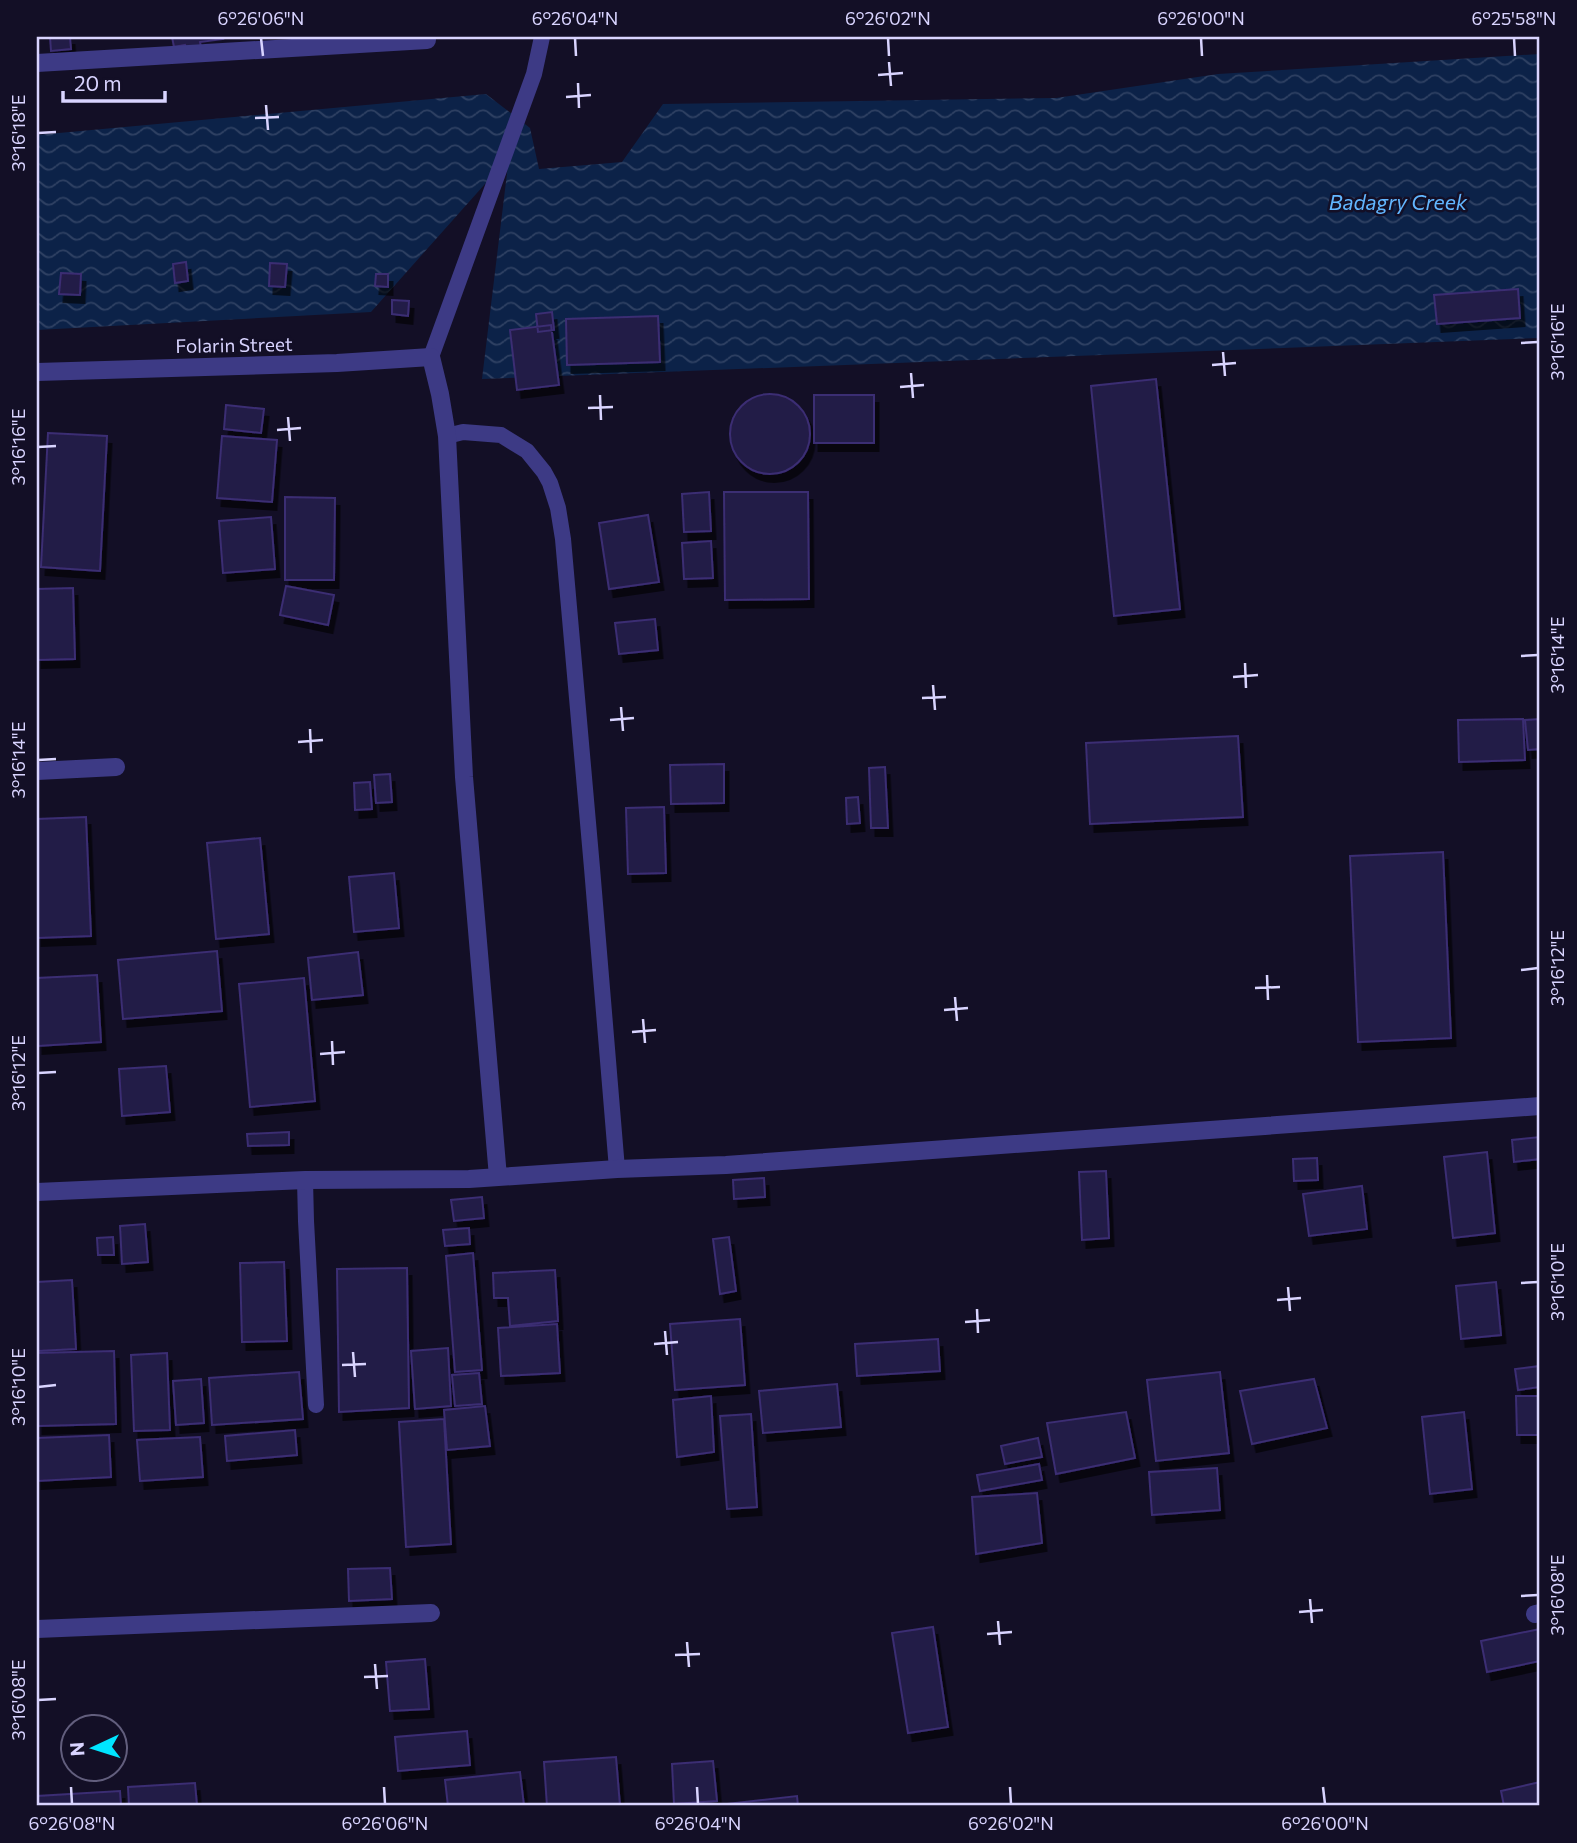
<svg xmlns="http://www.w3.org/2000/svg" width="1577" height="1843" font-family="Commissioner,sans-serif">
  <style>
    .water { fill: url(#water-waves) }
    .building { fill: #241b47; stroke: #3b2d73; stroke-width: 2; filter: url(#shadow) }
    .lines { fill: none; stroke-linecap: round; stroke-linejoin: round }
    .service { stroke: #3d3a85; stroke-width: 16 }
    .minor { stroke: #3d3a85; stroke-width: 18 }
    .ticks { fill: none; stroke: #d9d4ff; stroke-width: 2.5 }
    .labels { text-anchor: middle; stroke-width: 5; stroke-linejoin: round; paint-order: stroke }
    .street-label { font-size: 19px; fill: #d9d4ff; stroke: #130f26 }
    .water-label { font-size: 21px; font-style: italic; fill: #62b6ff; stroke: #130f26 }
    .neatline { fill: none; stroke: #d9d4ff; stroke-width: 2.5 }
    .ticks-label { font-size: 18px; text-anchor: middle; fill: #d9d4ff }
  </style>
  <defs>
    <pattern id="water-waves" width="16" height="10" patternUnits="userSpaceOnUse" patternTransform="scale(1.75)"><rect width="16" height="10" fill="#0c2248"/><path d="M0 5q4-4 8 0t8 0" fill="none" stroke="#2f4163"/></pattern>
    <filter id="shadow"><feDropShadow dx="4.5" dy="8" stdDeviation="0" flood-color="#0009"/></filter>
  </defs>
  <rect width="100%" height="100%" fill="#130f26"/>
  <path class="water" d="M1540,54V338L482,379L509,157L371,312L37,330V135L486,94L530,128L539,169L622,162L663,104L1056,98L1218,74Z"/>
  <path class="building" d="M50,37H70L71,49L51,51Z
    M172,37H222L223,39L200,42L201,47L186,50L185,45L174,47Z
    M186,262L188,281L175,283L173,264Z
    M270,263L287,264L285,287L269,286Z
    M61,273L81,274L80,295L59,294Z
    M376,274H388V287L375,286Z
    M1518,289L1520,318L1437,324L1434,295Z
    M392,300L409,301L408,316L392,314Z
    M552,312L554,330L538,332L536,314Z
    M658,316L660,362L567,365L566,319Z
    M551,325L559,385L517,390L510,330Z
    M1156,379L1180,609L1114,616L1091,386Z
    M730 434a40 40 0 1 1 80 0a40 40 0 1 1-80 0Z
    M814,395H874V443H814Z
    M226,405L264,409L261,433L224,429Z
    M48,433L107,436L100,571L41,567Z
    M222,436L277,440L272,502L217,498Z
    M709,492L711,531L684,532L682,494Z
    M724,492H808L809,599L725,600Z
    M285,497L335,498L334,580H285Z
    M648,515L659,582L609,589L599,523Z
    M271,517L275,569L223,573L219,521Z
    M711,541L713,578L684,579L682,543Z
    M286,586L334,595L328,625L280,615Z
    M73,588L75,659L37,660V589Z
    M655,619L658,650L619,654L615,623Z
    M1523,719L1525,760L1459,762L1458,720Z
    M1540,719V749L1528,750L1525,720Z
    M1238,736L1243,817L1090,824L1086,743Z
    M724,764V803L671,804L670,765Z
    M885,767L888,828H871L869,768Z
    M390,774L392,802L376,803L374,775Z
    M370,782L372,809L355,810L354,783Z
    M858,797L860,823L847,824L846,798Z
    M664,807L666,873L628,874L626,808Z
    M86,817L91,936L37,938V819Z
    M260,838L269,934L216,939L207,843Z
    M1443,852L1451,1038L1358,1042L1350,856Z
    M394,873L399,928L354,932L349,877Z
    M217,951L222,1011L123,1019L118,960Z
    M358,952L363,995L312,1000L308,958Z
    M97,975L101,1042L38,1046L37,978Z
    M304,978L315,1101L250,1107L239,984Z
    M166,1066L170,1112L122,1116L119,1069Z
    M289,1132V1145L248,1146L247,1134Z
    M1540,1137V1159L1514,1162L1512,1140Z
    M1487,1152L1495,1233L1453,1238L1444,1157Z
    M1317,1158L1318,1180L1294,1181L1293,1159Z
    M1106,1171L1109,1238L1082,1240L1079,1172Z
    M764,1178L765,1197L734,1199L733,1180Z
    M1362,1186L1367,1229L1309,1236L1303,1194Z
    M482,1197L484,1218L454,1221L451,1200Z
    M145,1224L148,1262L122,1264L120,1226Z
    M469,1228L470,1244L445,1246L443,1230Z
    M113,1237L114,1255H98L97,1238Z
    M729,1237L736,1291L720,1294L713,1239Z
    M473,1253L482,1370L455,1372L446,1256Z
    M284,1262L287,1341L242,1342L240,1263Z
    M407,1268L409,1408L339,1412L337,1269Z
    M555,1270L558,1321L510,1326L508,1298H494L493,1273Z
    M72,1280L76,1349L37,1351V1282Z
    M1496,1282L1501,1335L1461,1339L1456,1286Z
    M740,1319L745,1385L675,1390L670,1324Z
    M557,1324L560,1373L501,1376L498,1328Z
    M938,1339L940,1371L857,1376L855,1344Z
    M448,1348L451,1406L415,1409L411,1351Z
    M114,1351L116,1424L38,1426L37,1353Z
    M167,1353L170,1430L134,1431L131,1355Z
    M1540,1366V1387L1518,1390L1515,1369Z
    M299,1372L303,1419L212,1425L209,1378Z
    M1220,1372L1229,1453L1156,1461L1147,1380Z
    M479,1373L482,1404L455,1406L452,1375Z
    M201,1379L204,1423L176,1425L173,1381Z
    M1314,1379L1327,1428L1252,1444L1240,1391Z
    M837,1384L841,1427L763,1433L759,1391Z
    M711,1396L714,1452L677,1457L673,1400Z
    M1516,1396H1540V1435H1517Z
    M485,1406L490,1446L447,1450L444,1410Z
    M1126,1412L1135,1458L1056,1474L1047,1423Z
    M1464,1412L1472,1489L1430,1494L1422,1417Z
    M751,1414L757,1507L727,1509L720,1416Z
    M444,1419L451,1544L406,1547L399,1422Z
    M295,1430L297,1455L227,1461L225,1436Z
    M109,1435L111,1477L37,1481V1438Z
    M200,1437L203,1477L140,1481L137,1440Z
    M1038,1438L1042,1457L1005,1464L1001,1446Z
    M1039,1464L1042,1480L980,1491L977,1475Z
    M1217,1468L1220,1510L1152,1515L1149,1472Z
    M1037,1493L1042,1543L976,1554L972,1497Z
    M390,1568L392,1599L349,1601L348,1569Z
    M933,1627L948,1727L908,1733L892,1633Z
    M1540,1629V1661L1487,1672L1481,1641Z
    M425,1659L429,1709L390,1711L386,1662Z
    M467,1731L470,1765L398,1771L395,1737Z
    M616,1757L620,1806H547L544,1762Z
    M713,1761L717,1801L674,1804L672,1764Z
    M520,1772L524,1806H448L445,1780Z
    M1540,1782V1806H1504L1501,1791Z
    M195,1783L197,1806H129L128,1787Z
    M120,1791L121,1806H37V1796Z
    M797,1796L798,1806H719V1805Z"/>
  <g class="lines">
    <path class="service" d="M431,357L534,74L542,37
      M447,436L463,432L501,435L527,451L544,472L550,483L558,508L563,539L592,868L617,1169
      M305,1180L306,1221L316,1405"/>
    <path class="minor" d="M37,63L427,40
      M37,372L337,363L431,357L440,394L447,436L464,777L498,1177
      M37,771L116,767
      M37,1192L305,1180L469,1179L617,1169L726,1165L1540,1106
      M1535,1614L1540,1613
      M37,1629L431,1613"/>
  </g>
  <path class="ticks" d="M261,38L263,56M575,38L576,56M888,38L889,56M1201,38L1202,56M1514,38L1515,56M889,62L891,86M878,75L903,73M578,83L579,108M566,97L591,95M266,105L268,130M255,118L279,117M38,133L56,132M1521,343L1538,342M1223,352L1225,376M1212,365L1236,363M911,373L913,398M900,387L924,385M600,395L601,420M588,408L613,407M288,417L290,441M277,430L301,428M38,447L56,446M1521,656L1538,655M1245,663L1246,688M1233,677L1258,675M933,685L935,710M922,698L946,697M621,707L623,731M610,720L634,718M310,729L311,753M298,742L323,740M38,760L56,759M1521,970L1538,968M1267,975L1268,1000M1255,988L1280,987M955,997L957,1021M944,1010L968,1008M643,1019L645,1043M632,1032L656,1030M332,1041L333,1065M320,1054L345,1052M38,1073L56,1072M1521,1283L1538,1282M1288,1287L1290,1311M1277,1300L1301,1298M977,1309L978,1333M965,1322L990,1320M665,1331L667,1355M654,1344L678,1342M353,1352L355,1377M342,1365L366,1364M38,1387L56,1385M1521,1596L1538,1595M1310,1599L1312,1623M1299,1612L1323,1610M998,1621L1000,1645M987,1634L1012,1632M687,1642L689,1667M675,1655L700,1654M375,1664L377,1689M364,1677L388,1676M38,1700L56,1699M71,1787L72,1804M384,1787L385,1804M697,1787L698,1804M1010,1787L1011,1804M1323,1787L1325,1804"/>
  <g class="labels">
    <g class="street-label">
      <text transform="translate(234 345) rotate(-1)" y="7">Folarin Street</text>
    </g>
    <g class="water-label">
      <text x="1398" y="210">Badagry Creek</text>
    </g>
  </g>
  <rect width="1577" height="1843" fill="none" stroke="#130f26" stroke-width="77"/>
  <g transform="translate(94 1748) rotate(266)"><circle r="33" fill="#130f26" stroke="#625e7d" stroke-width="2"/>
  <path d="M0-5L12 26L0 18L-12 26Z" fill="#00e5ff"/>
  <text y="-10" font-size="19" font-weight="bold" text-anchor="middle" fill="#d9d4ff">N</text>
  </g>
  <path d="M63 91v10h102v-10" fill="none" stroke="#d9d4ff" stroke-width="3.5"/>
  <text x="74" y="91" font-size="21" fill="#d9d4ff" stroke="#130f26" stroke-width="5" paint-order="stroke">20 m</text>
  <rect x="38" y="38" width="1500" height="1766" class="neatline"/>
  <g class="ticks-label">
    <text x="261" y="25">6°26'06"N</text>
    <text x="575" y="25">6°26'04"N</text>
    <text x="888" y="25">6°26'02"N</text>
    <text x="1201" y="25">6°26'00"N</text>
    <text x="1514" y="25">6°25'58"N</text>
    <text transform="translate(19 133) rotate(-90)" y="6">3°16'18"E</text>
    <text transform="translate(1558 342) rotate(-90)" y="6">3°16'16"E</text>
    <text transform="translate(19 447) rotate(-90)" y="6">3°16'16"E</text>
    <text transform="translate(1558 655) rotate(-90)" y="6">3°16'14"E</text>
    <text transform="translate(19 760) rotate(-90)" y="6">3°16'14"E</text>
    <text transform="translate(1558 968) rotate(-90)" y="6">3°16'12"E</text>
    <text transform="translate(19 1073) rotate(-90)" y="6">3°16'12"E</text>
    <text transform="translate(1558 1282) rotate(-90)" y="6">3°16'10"E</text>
    <text transform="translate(19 1387) rotate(-90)" y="6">3°16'10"E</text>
    <text transform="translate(1558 1595) rotate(-90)" y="6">3°16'08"E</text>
    <text transform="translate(19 1700) rotate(-90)" y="6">3°16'08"E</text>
    <text x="72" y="1830">6°26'08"N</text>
    <text x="385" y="1830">6°26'06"N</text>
    <text x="698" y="1830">6°26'04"N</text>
    <text x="1011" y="1830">6°26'02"N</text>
    <text x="1325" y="1830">6°26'00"N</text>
  </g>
</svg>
